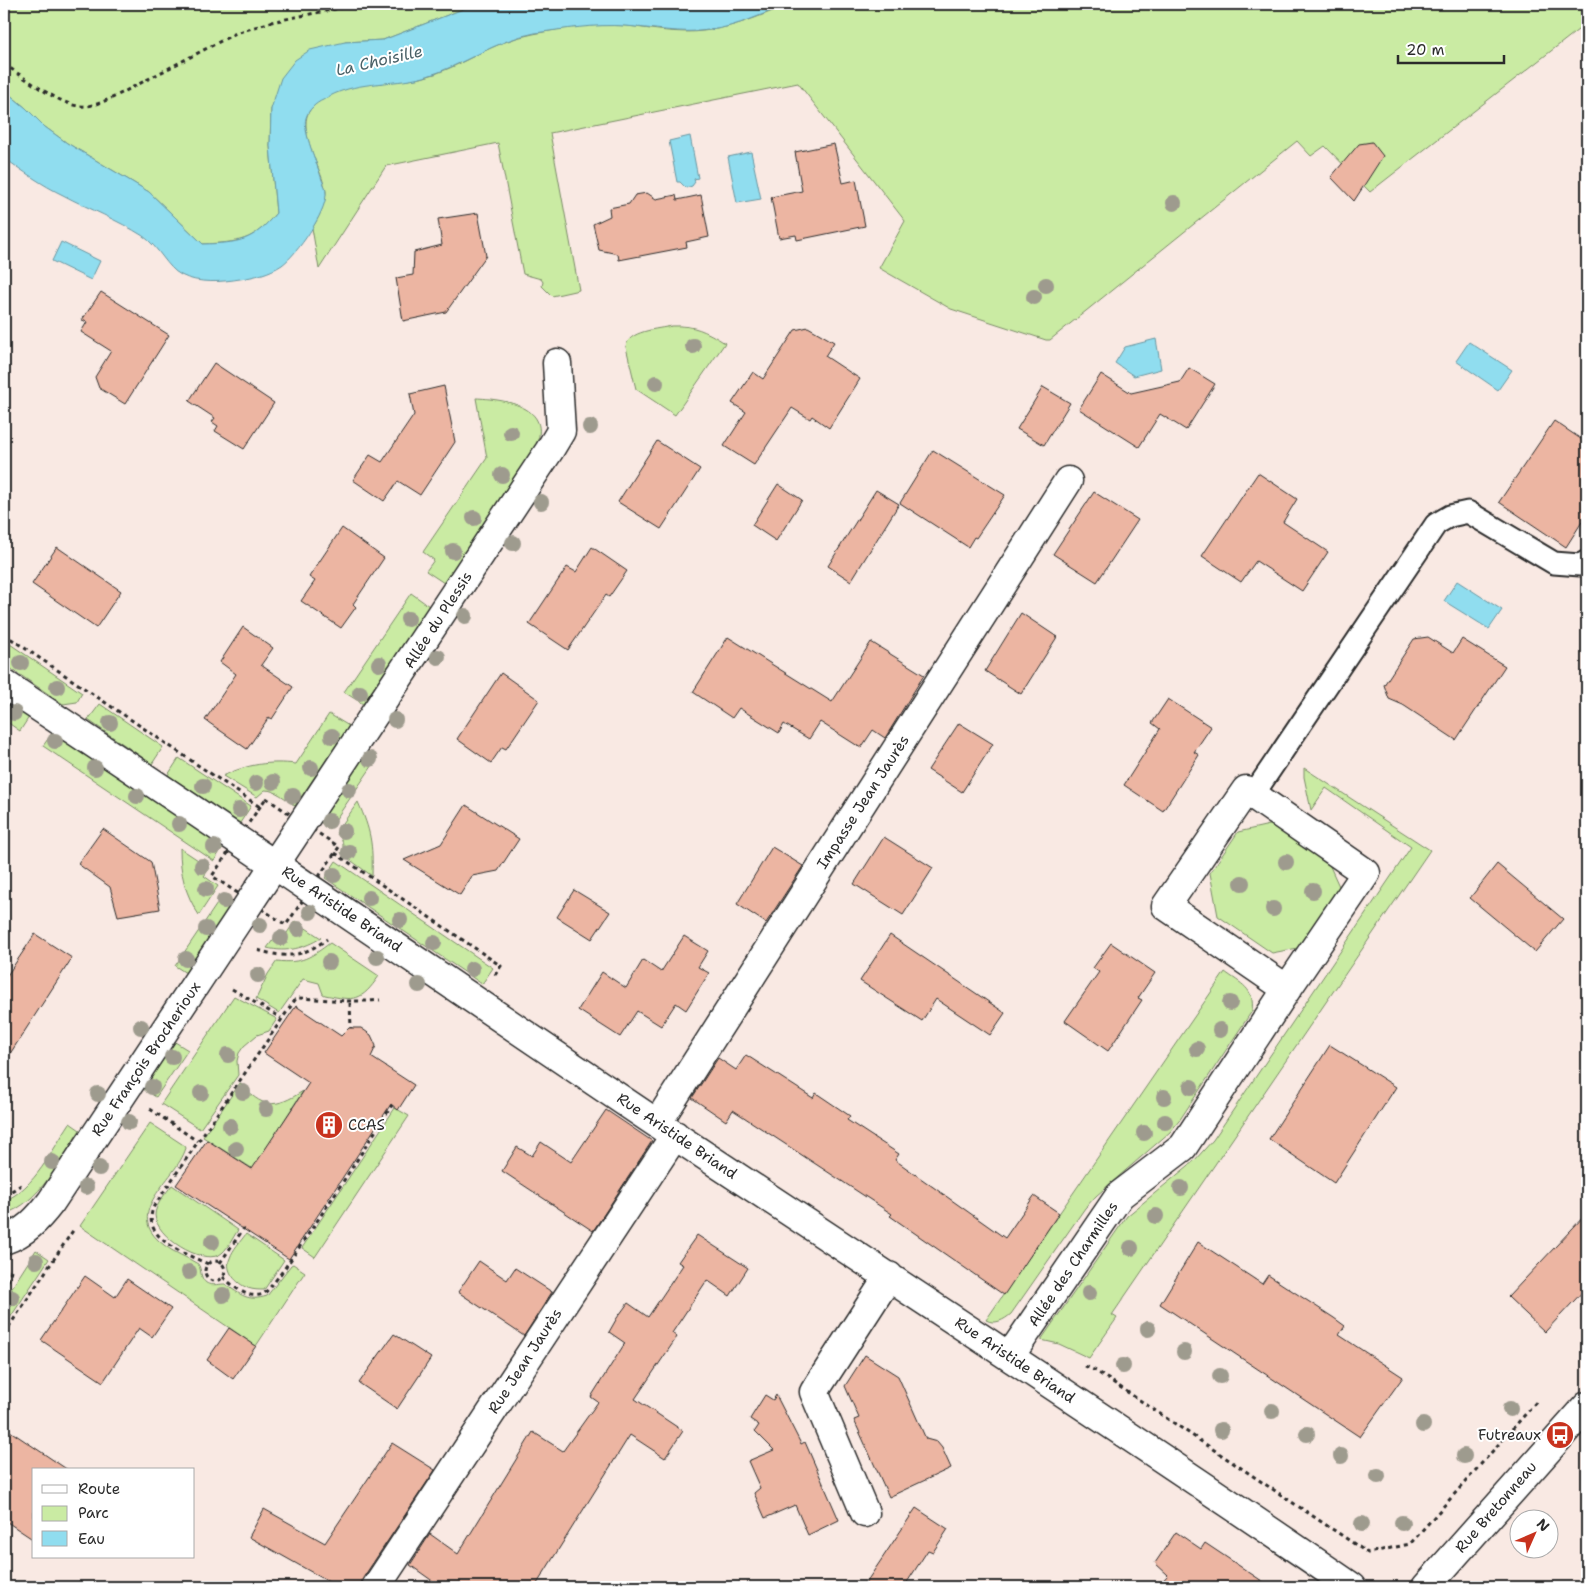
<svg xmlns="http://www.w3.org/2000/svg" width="1591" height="1591" font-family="'Shantell Sans',sans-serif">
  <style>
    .green { fill: #caeba3; stroke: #7a8b67 }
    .water { fill: #90ddef; stroke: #6896a1 }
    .building { fill: #ecb5a2; stroke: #2b2b2b }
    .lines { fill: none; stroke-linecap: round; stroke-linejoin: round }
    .lane-casing { stroke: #2b2b2b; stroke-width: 25 }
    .street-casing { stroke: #2b2b2b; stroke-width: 31 }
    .secondary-casing { stroke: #2b2b2b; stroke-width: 31 }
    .path { stroke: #2b2b2b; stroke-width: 3; stroke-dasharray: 4 4; stroke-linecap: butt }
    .lane { stroke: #fff; stroke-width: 21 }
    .street { stroke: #fff; stroke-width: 28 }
    .secondary { stroke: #fff; stroke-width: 28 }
    .tree { fill: #9e9b8e }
    .labels { text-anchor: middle; stroke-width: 4; stroke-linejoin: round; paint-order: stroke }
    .street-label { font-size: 15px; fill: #2b2b2b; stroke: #fff }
    .poi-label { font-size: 15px; fill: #2b2b2b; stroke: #fff; text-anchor: start }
    .water-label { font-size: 16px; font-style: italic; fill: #496066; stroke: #fff }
  </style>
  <rect width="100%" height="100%" fill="#f9e9e3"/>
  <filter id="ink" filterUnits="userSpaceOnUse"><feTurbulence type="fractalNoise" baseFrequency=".02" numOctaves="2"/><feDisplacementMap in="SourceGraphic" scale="10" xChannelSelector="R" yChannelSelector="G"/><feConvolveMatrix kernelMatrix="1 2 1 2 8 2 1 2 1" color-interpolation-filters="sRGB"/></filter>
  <g filter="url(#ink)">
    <path class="green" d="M4,4H476L383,40L345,42L271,109L270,146L276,213C253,242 239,242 203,244L149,192L67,143L45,127L26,108L4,90Z
      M790,4H1587V23L1370,192L1325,146L1311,156L1297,141L1050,340H1046L951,309L879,268L905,221L798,83L550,133L579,290L552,296L542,286L543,282L541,279L523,274L498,143L386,166L319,269L312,228C319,218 325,204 326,192C326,188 323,182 322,178C316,161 298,126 310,110C335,79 386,85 421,78C460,69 491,41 533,34C564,28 596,23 628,26C652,29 679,34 703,31C734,28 762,15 790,4Z
      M672,326C694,325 706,331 725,343L675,415L636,389L626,347C627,331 658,329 672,326Z
      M476,398C501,399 551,405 537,443L444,583L426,571L434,560L423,552L487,458Z
      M411,593L429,606L363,704L344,692Z
      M4,640L82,693L77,702L63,704L4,664Z
      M4,700L29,717L20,731L4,720Z
      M100,704L163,747L152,764L88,720Z
      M329,714L349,726L295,806C286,799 276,790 265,790L257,797L223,776C247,764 270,761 296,764Z
      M52,733L223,847L214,861L43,746Z
      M366,752L377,759L329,829L319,821Z
      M179,758L251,806L240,823L168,775Z
      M1304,768L1430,850L1112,1315L1117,1318L1089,1358L1059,1344L1041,1340L1127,1216L1194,1161L1213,1140L1411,847L1326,788L1311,810L1304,777Z
      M358,802C371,831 373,844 372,876L341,853C345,845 343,840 336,833Z
      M1283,822L1323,851L1343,895L1308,946L1272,953L1218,916L1210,873L1238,832Z
      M180,848L210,868L204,876L218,886L199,915C185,894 180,873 180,848Z
      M336,861L493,968L482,984L325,878Z
      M223,895L234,903L186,973L175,966Z
      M295,921L321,938C304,948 287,953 267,948L279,932L285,936Z
      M330,943L379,976C361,1002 355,1001 325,995L323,994L319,983L303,979L279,1013L256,999L268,974L277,961C302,964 311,957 330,943Z
      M1225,972C1241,984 1255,988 1252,1011L1179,1121L1170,1132L1096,1196L1085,1208L1011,1314C1004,1320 995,1325 986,1320Z
      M234,996L277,1019L269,1031L257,1035L244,1046L239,1053L237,1061L238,1075L200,1129L161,1104Z
      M175,1042L188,1050L156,1097L143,1089Z
      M240,1083C262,1109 275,1109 303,1091L253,1169L203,1137Z
      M395,1108L409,1116L315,1257L302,1248Z
      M70,1123L80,1130C61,1159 39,1204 4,1214V1201C35,1188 52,1150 70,1123Z
      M150,1123L185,1146L186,1148C176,1181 120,1212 164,1245C174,1253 187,1257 198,1264C201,1268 200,1272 202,1277C206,1288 216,1284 225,1284C241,1295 248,1302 267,1296L291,1265L293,1264L305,1272L256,1346L80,1226Z
      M172,1185L238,1230C233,1237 227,1251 219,1255C200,1264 156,1237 155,1215C155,1205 166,1193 172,1185Z
      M246,1234L284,1260L264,1290C259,1290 253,1290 248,1288C237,1284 224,1271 230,1258C233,1249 240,1242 246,1234Z
      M36,1250L49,1259L4,1327V1304L13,1290L11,1289Z"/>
    <path class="water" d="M476,4H790C763,13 738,27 709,30C681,34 653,28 625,26C594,24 565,29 535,33C495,40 463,66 424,77C390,86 354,80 323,100C316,103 308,110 306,118C302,130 318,166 322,180C324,184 326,189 326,194C326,213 297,254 282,265C270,273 254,277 240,279C222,282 198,284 181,275C167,268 159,247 143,236C118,220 89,209 63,195C42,185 23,171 4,158V90L26,108L45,127L67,143L149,192L203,244C238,243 253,242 276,213L270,146L271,109L281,78L295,60L310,50L345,42L383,40Z
      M690,136L698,178L694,179L695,182L692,186L686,188L680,182H677L669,141Z
      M751,152L761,199L737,203L728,157Z
      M61,242L100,261L91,280L52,261Z
      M1156,339L1161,369L1134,376L1115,363L1125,347Z
      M1469,342L1512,370L1498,390L1456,361Z
      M1457,581L1502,610L1489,629L1444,601Z"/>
    <path class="building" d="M1372,142L1383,156L1354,201L1331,177L1359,144Z
      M834,144L843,183L856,180L865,226L797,240L796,235L779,238L771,197L802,191L795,152Z
      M647,193L656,199L676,195L677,200L701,195L709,237L686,242L687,247L619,260L618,254L599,250L593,224L610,216L609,208L629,204L635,195Z
      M478,213L486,256L446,312L403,321L396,278L413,275L414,252L442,245L438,219Z
      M101,292L169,335L125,404L99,388L95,377L111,351L81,332L87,322L82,320Z
      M808,327L834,342L825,356L860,379L829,428L812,416L810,419L792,408L754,465L724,446L746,412L732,403L753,372L763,379L795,330Z
      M214,363L274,403L244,449L215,431L218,426L212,422L215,418L189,401Z
      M1189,368L1215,384L1186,430L1160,414L1139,447L1079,409L1101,374L1131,393L1180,382Z
      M444,386L455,442L420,495L398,481L384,501L353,480L370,455L382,462L414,415L410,394Z
      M1043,387L1070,403L1044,445L1017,429Z
      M1554,421L1587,443V514L1566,547L1499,502Z
      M657,441L700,469L661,529L618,502Z
      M933,450L1005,495L976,538L974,537L968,547L900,503Z
      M1258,473L1297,499L1283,522L1328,552L1302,591L1256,561L1241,582L1202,556Z
      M778,484L802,500L776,541L752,525Z
      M876,490L899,504L851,581L828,566Z
      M1094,492L1138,520L1097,582L1053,554Z
      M342,528L384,558L353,604L356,607L341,628L301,601L315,581L309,577Z
      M57,547L121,591L96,628L32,584Z
      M592,547L627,571L609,597L606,595L568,650L529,624L567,567L576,572Z
      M1021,613L1057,637L1021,694L985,671Z
      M243,627L273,648L261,665L293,687L272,719L269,717L247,749L205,720L236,674L220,662Z
      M728,637L832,702L871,642L924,675L885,738L873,730L861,748L820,722L809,739L784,724L779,733L739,708L732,718L693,692Z
      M1428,637L1453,653L1462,639L1505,666L1456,740L1403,705L1389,699L1384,685L1414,639Z
      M501,673L539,700L506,749L502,747L491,763L457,739Z
      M1168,699L1211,727L1194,752L1199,755L1163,811L1124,785L1160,729L1152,723Z
      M959,723L993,744L962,792L928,770Z
      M466,805L519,839L498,871L472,876L460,895L404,860L441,844Z
      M103,829L151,862L160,909L118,916L110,887L78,864Z
      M884,837L933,868L903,915L854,884Z
      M772,847L803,866L766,923L737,904Z
      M1497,864L1563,919L1535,952L1470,898Z
      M574,890L610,912L592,939L557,917Z
      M35,934L72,958L4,1063V980Z
      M890,935L1005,1013L990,1035L936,999L922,1021L860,981Z
      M684,936L708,951L698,967L709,973L686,1010L676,1003L661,1026L637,1011L620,1037L578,1010L602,972L626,988L643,960L661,972Z
      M1111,943L1155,973L1138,998L1142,1000L1108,1051L1065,1021L1099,972L1093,968Z
      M296,1006L341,1036L349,1028H361L371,1035L376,1046L371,1057L414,1085L398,1110L391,1104L289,1259L176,1185L207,1140L252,1169L309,1083L264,1053Z
      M1330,1045L1396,1087L1334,1183L1269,1139Z
      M746,1055L813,1098L816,1093L850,1116L847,1120L899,1154L895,1160L1005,1238L1034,1196L1059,1213L1004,1295L890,1216L892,1214L733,1110L726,1121L692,1098L718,1058L736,1070Z
      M606,1110L652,1141L593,1231L502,1171L517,1147L532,1156L541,1142L571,1162Z
      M1587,1213V1287L1545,1332L1508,1297Z
      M697,1235L748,1268L730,1296L707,1280L672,1333L677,1337L635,1399L683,1431L665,1458L630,1435L535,1587H441L410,1565L430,1534L458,1554L533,1432L563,1451L598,1402L591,1397L625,1343L609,1332L617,1318L628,1303L648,1317L683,1265L678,1262Z
      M1198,1242L1262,1284L1268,1275L1334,1318L1345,1326L1339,1335L1403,1377L1360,1437L1160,1304Z
      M479,1261L507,1280L515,1268L552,1292L524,1336L458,1292Z
      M85,1276L115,1297L127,1279L171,1309L152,1337L139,1328L103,1382L41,1340Z
      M229,1328L256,1346L233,1379L207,1360Z
      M394,1334L431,1358L397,1409L359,1383Z
      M865,1355L898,1376L926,1439L937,1442L942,1448L951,1468L889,1497L854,1420L859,1418L845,1386Z
      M765,1395L773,1400L776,1395L801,1444L805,1442L839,1520L808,1535L795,1505L765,1518L754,1493L760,1488L748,1461L774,1450L755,1431L759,1425L750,1419Z
      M4,1427L68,1470H34V1540L4,1520Z
      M392,1443L435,1470L363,1578L359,1587H338L249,1537L264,1509L325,1543Z
      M916,1508L948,1529L933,1552L928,1550L904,1587H863Z
      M1176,1532L1201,1549L1205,1543L1271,1587H1157L1168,1575L1155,1563Z"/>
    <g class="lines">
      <defs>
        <path id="lane" d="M1253,795L1436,524L1450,516L1468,512L1554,563L1580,565L1587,561"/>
        <path id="street" d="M4,684C231,833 455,988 680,1139C904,1288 1130,1434 1352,1587
          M658,1122L1068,481
          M4,1240C25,1233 38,1219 51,1202L549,451L561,431L557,363
          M1010,1356L1120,1195L1183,1147L1287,989L1366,873L1246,790L1166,906L1287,989
          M865,1513L814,1392L889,1276
          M376,1587L675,1135"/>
        <path id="secondary" d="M1426,1587L1587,1406"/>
      </defs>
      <use href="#lane" class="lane-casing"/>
      <use href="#street" class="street-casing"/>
      <use href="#secondary" class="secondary-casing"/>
      <path class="path" d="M4,64C21,75 61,106 80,106C92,107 103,102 114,97L236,33L271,22L360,4
        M4,634L260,807
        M266,798L339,847L286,925L212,876Z
        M335,853L501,966L495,975
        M258,950C286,959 303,957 327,939
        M232,989L281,1018
        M350,1003L351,1028
        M150,1109L197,1141
        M4,1194L10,1192L21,1185
        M205 1271a10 10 0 1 1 20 0a10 10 0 1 1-20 0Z
        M220,1263L244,1228
        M208,1264C186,1254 139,1238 154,1206L295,1000L297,998C326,999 351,1003 380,1000
        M223,1277C233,1286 248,1300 263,1294C275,1290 377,1129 392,1105
        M4,1288L9,1279L11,1270
        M4,1334L74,1229
        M1085,1366L1096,1371L1368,1553L1410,1544L1538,1400"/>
      <use href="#lane" class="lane"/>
      <use href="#street" class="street"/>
      <use href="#secondary" class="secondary"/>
    </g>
    <g class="tree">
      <circle cx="1174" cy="203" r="8"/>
      <circle cx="1046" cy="285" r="8"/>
      <circle cx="1034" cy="297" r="8"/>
      <circle cx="693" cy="346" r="8"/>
      <circle cx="656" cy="383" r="8"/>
      <circle cx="590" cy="427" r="8"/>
      <circle cx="511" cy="433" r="8"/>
      <circle cx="502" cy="475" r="8"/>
      <circle cx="541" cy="502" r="8"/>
      <circle cx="474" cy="518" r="8"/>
      <circle cx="513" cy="543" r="8"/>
      <circle cx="453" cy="551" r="8"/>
      <circle cx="465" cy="616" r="8"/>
      <circle cx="408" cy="619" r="8"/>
      <circle cx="438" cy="657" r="8"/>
      <circle cx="21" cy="663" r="8"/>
      <circle cx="379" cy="664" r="8"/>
      <circle cx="57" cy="687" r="8"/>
      <circle cx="360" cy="693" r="8"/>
      <circle cx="14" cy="713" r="8"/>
      <circle cx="395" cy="720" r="8"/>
      <circle cx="110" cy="723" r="8"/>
      <circle cx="332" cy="736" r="8"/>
      <circle cx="55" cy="741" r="8"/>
      <circle cx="370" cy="759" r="8"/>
      <circle cx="95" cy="768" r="8"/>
      <circle cx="311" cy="768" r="8"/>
      <circle cx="273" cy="782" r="8"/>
      <circle cx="256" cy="783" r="8"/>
      <circle cx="203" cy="786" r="8"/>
      <circle cx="349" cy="790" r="8"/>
      <circle cx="137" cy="796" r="8"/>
      <circle cx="293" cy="796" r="8"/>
      <circle cx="239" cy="810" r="8"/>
      <circle cx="329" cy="821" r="8"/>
      <circle cx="179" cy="824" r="8"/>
      <circle cx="344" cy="831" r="8"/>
      <circle cx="214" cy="847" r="8"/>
      <circle cx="349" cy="852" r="8"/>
      <circle cx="1286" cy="862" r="8"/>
      <circle cx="202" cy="866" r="8"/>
      <circle cx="334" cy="875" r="8"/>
      <circle cx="1242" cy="883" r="8"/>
      <circle cx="206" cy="889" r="8"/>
      <circle cx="1313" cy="891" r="8"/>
      <circle cx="369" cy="898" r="8"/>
      <circle cx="224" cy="901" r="8"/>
      <circle cx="1273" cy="909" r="8"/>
      <circle cx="310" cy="912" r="8"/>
      <circle cx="400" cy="920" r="8"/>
      <circle cx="260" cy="925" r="8"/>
      <circle cx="206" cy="929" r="8"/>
      <circle cx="298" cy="929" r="8"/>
      <circle cx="281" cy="938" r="8"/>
      <circle cx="434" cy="943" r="8"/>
      <circle cx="377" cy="957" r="8"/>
      <circle cx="186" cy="959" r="8"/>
      <circle cx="329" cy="962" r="8"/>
      <circle cx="472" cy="969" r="8"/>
      <circle cx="258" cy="975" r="8"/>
      <circle cx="419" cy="985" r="8"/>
      <circle cx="1230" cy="1003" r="8"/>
      <circle cx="141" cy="1027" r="8"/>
      <circle cx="1220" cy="1030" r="8"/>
      <circle cx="1197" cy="1049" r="8"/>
      <circle cx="228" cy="1055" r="8"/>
      <circle cx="172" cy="1057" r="8"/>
      <circle cx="152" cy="1087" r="8"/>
      <circle cx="1191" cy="1087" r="8"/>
      <circle cx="243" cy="1092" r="8"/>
      <circle cx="201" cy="1093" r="8"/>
      <circle cx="98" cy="1094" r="8"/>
      <circle cx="1164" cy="1097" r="8"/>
      <circle cx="266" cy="1109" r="8"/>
      <circle cx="129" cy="1122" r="8"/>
      <circle cx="1165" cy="1122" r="8"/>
      <circle cx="230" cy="1126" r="8"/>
      <circle cx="1144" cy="1133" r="8"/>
      <circle cx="236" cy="1149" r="8"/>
      <circle cx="52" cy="1162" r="8"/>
      <circle cx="99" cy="1168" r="8"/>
      <circle cx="86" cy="1187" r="8"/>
      <circle cx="1181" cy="1188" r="8"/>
      <circle cx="1156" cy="1216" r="8"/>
      <circle cx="212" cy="1242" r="8"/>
      <circle cx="1131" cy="1248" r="8"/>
      <circle cx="36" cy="1261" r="8"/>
      <circle cx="189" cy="1272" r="8"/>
      <circle cx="1089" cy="1293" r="8"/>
      <circle cx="223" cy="1295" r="8"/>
      <circle cx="12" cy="1298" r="8"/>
      <circle cx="1148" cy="1329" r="8"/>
      <circle cx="1184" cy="1352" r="8"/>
      <circle cx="1123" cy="1366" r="8"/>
      <circle cx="1220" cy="1376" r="8"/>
      <circle cx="1510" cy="1409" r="8"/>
      <circle cx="1272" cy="1411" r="8"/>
      <circle cx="1423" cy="1425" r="8"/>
      <circle cx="1221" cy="1430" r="8"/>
      <circle cx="1307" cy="1434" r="8"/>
      <circle cx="1341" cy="1456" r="8"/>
      <circle cx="1464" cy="1456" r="8"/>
      <circle cx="1378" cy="1476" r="8"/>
      <circle cx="1402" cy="1523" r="8"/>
      <circle cx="1362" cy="1524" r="8"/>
    </g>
  </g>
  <defs>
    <symbol id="building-disc" viewBox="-11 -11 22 22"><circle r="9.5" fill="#c8321e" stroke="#fff"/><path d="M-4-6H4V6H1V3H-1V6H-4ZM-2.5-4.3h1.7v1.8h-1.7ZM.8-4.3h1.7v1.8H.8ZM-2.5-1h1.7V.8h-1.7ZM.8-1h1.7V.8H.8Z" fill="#fff"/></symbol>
    <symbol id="bus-disc" viewBox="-11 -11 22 22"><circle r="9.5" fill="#c8321e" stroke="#fff"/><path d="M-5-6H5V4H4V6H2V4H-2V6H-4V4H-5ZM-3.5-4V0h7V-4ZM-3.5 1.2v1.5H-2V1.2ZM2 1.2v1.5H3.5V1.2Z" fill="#fff"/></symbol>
  </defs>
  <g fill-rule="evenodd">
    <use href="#building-disc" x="313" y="1109" width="32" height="32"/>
    <use href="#bus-disc" x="1544" y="1419" width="32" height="32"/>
  </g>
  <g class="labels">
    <g class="street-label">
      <text transform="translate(438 620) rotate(-57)" y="5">Allée du Plessis</text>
      <text transform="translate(863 802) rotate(-57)" y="5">Impasse Jean Jaurès</text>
      <text transform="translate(342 909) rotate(34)" y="5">Rue Aristide Briand</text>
      <text transform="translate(146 1059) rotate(-56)" y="5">Rue François Brocherioux</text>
      <text transform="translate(677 1136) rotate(34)" y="5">Rue Aristide Briand</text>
      <text transform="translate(1073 1264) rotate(-56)" y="5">Allée des Charmilles</text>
      <text transform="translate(1015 1360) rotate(34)" y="5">Rue Aristide Briand</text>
      <text transform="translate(525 1361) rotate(-57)" y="5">Rue Jean Jaurès</text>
      <text transform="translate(1496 1507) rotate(-49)" y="5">Rue Bretonneau</text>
    </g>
    <g class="poi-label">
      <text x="348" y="1130">CCAS</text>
      <text x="1541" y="1440" text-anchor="end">Futreaux</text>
    </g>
    <g class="water-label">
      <text transform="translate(379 60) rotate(-13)" y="6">La Choisille</text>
    </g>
  </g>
  <rect width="1591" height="1591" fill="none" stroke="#fff" stroke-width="20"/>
  <rect x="10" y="10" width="1571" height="1571" fill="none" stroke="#2b2b2b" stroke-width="2" filter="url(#ink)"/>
  <rect x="32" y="1468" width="162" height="90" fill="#ffffff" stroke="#aaaaaa"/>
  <rect x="42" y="1485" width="25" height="8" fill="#ffffff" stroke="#aaaaaa"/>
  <text x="78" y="1494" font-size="15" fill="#2b2b2b">Route</text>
  <rect x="42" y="1506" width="25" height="15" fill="#caeba3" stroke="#aaaaaa"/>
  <text x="78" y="1518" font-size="15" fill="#2b2b2b">Parc</text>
  <rect x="42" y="1531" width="25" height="15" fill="#90ddef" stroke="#aaaaaa"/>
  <text x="78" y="1544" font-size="15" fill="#2b2b2b">Eau</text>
  <g transform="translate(1534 1534) rotate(45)"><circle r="24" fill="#ffffff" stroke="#aaaaaa"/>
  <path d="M0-4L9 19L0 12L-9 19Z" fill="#c8321e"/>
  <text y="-8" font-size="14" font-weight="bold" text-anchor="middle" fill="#2b2b2b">N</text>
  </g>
  <path d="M1398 55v8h106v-8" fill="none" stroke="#2b2b2b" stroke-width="2.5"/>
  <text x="1406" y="55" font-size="15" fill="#2b2b2b" stroke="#ffffff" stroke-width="4" paint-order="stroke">20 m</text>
</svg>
